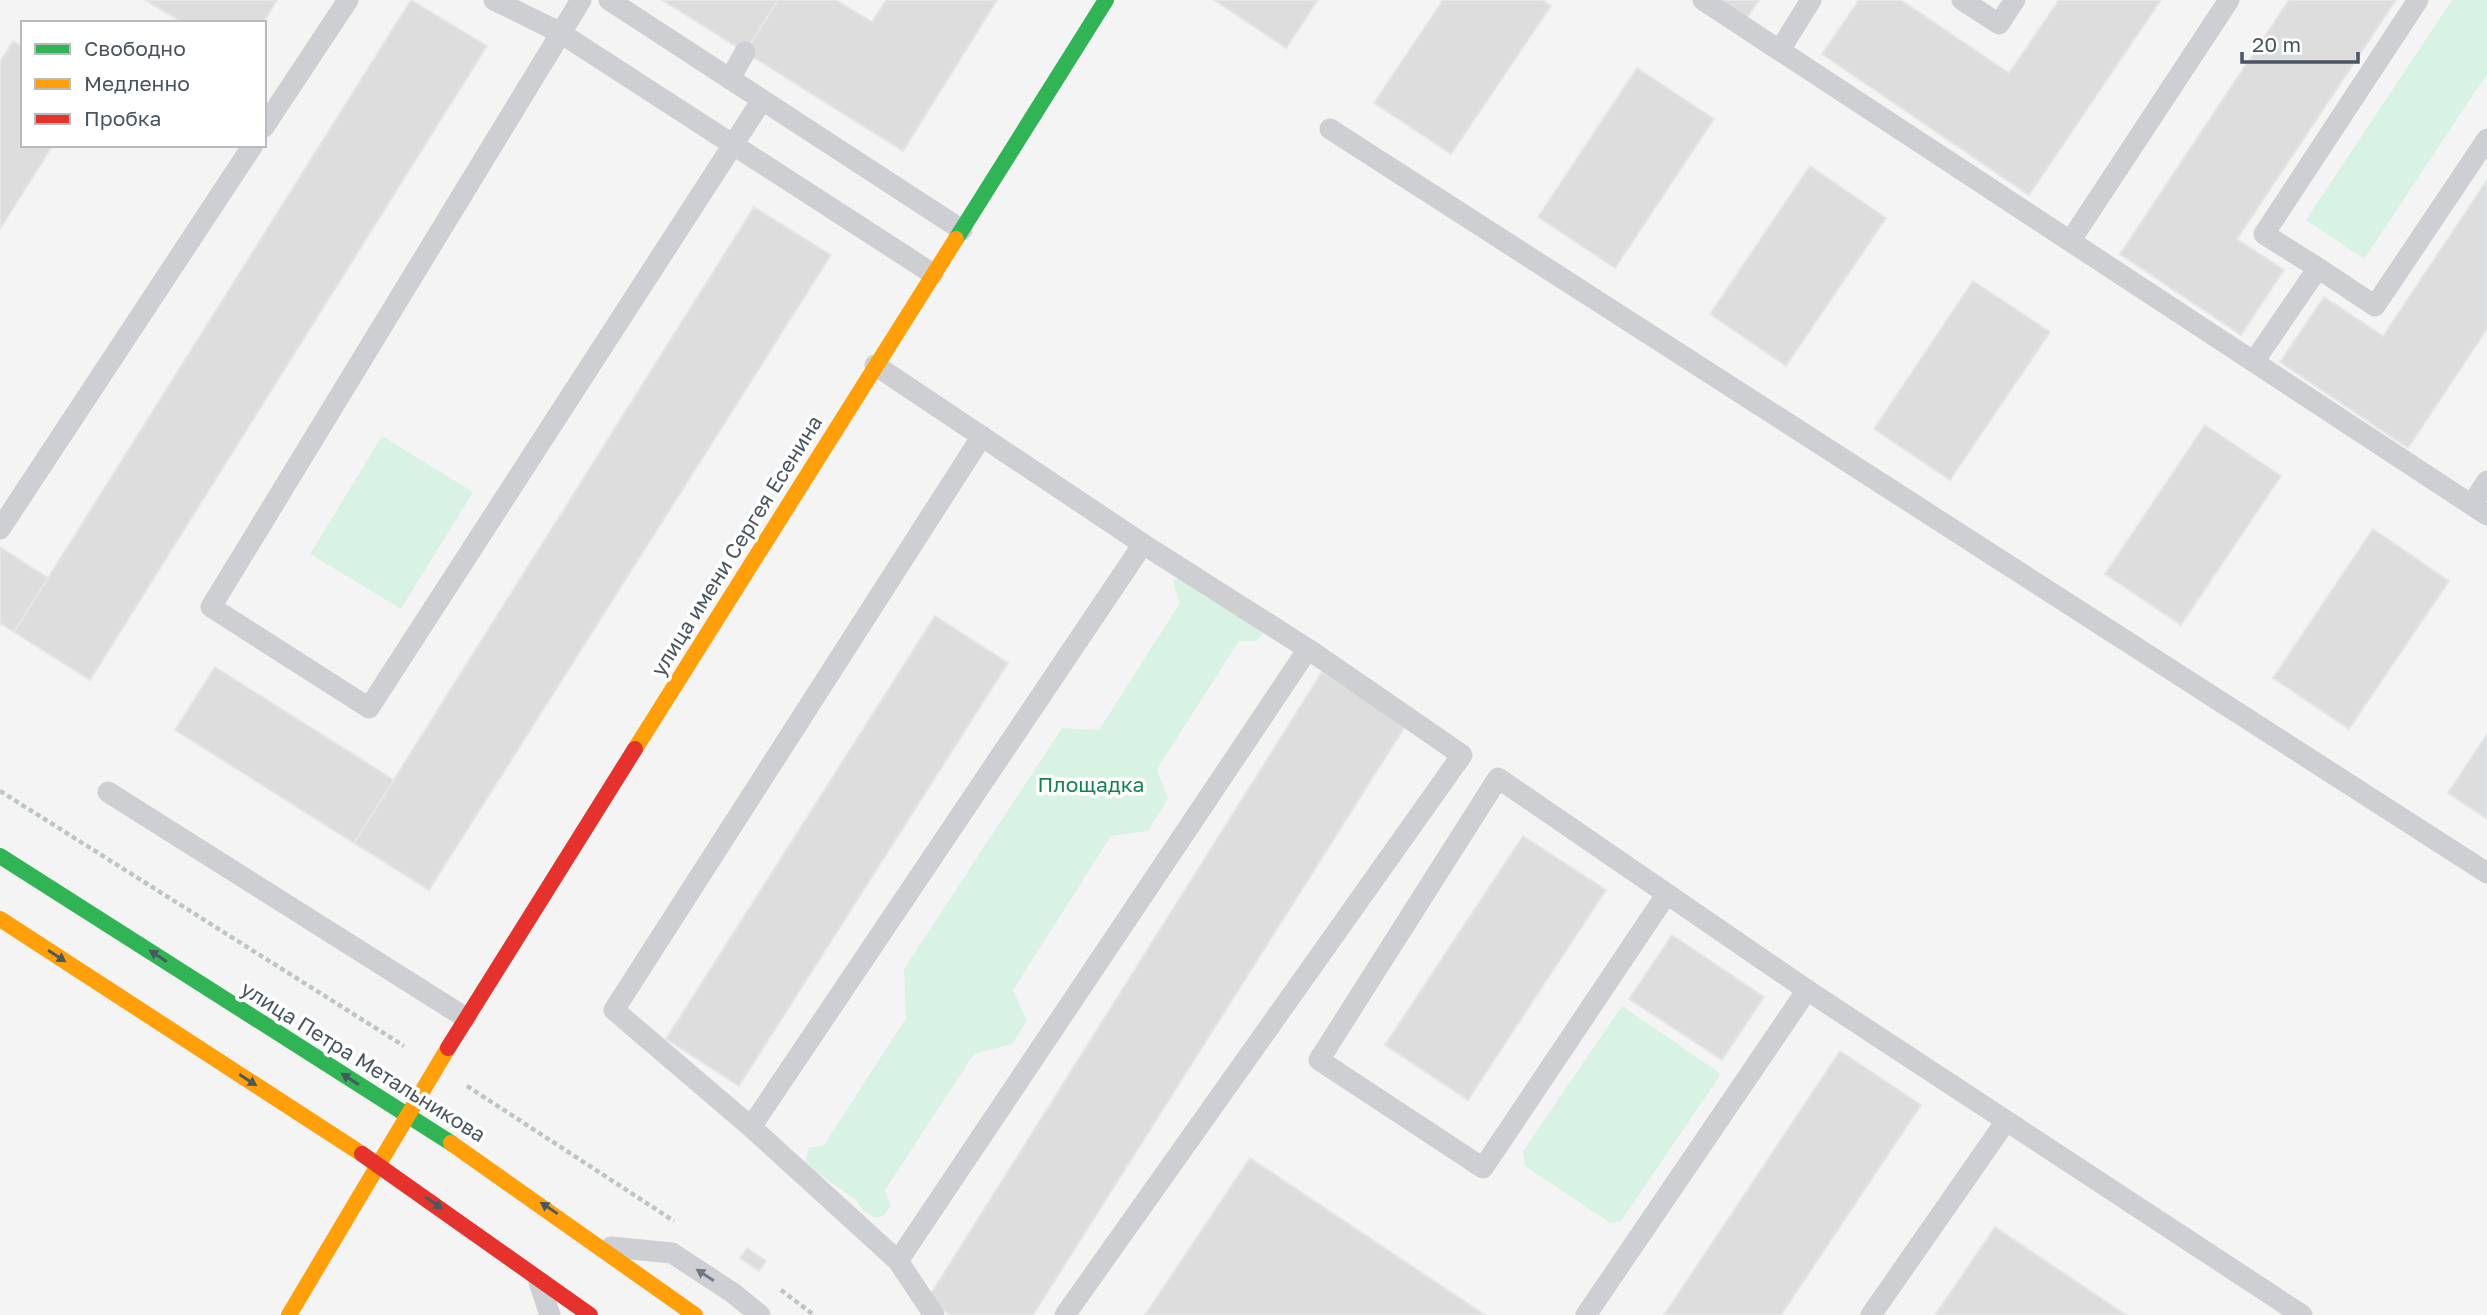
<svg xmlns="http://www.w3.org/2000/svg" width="2487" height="1315" font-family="'Golos Text',sans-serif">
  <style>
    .green { fill: #d8f3e4 }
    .building { fill: #ddddde; stroke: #e5e6e7; stroke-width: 2 }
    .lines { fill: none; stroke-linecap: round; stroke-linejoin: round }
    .path { stroke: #bbc7c4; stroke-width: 4.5; stroke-dasharray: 5 3.5; stroke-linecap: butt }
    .lane { stroke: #cdcfd2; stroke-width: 21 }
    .fast { stroke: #30b455; stroke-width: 16 }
    .slow { stroke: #ff9f0a; stroke-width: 16 }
    .jam { stroke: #e5322d; stroke-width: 16 }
    .oneway { fill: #485a60 }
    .oneway2 { fill: #717a83 }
    .labels { text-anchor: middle; stroke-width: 7; stroke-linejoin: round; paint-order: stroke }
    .street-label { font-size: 21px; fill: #495561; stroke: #fff }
    .park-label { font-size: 21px; fill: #148351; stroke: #fff }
  </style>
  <rect width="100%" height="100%" fill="#f4f4f4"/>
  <path class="green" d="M2452,0H2487V74L2364,259L2306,220Z
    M382,436L473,492L401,609L310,554Z
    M1185,575L1265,630L1257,641H1239L1157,769L1168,799L1148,831L1111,836L1013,990L1027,1021L1012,1044L974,1054L885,1190L891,1206L883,1216L875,1218L864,1211L856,1200L805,1164L808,1148L824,1145L906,1018L904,969L1062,728L1099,730L1180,603L1173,581Z
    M1622,1006L1721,1074L1621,1221L1610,1223L1525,1166L1523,1151Z"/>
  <path class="building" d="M145,0H277L263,23H183Z
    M411,0L487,46L90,680L14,632Z
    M662,0H778L745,52Z
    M778,0H836L872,22L886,0H997L903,151L745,52Z
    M1214,0H1318L1286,48Z
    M1443,0H1543L1551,6L1451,154L1374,103Z
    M1719,0H1759L1747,18Z
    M1859,0H1901L2009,73L2059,0H2161L2029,195L1822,54Z
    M2289,0H2396L2237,239L2284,270L2241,335L2120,254Z
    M13,41L23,47V145H53L0,229V62Z
    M1637,68L1714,119L1615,268L1538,217Z
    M1810,166L1886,218L1786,366L1710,314Z
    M2487,180V329L2408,448L2280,362L2324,297L2383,336Z
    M754,207L831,255L429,890L354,843Z
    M1973,281L2050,332L1950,480L1874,429Z
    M2205,425L2281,476L2181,625L2105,574Z
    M2373,529L2449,581L2349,729L2273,678Z
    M0,547L48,578L14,632L0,623Z
    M935,616L1008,663L739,1086L666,1039Z
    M215,667L394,780L354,843L175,730Z
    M1322,672L1406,725L1033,1315H951L927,1300Z
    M2487,734V819L2448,793Z
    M1523,836L1606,890L1468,1100L1385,1045Z
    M1672,935L1764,997L1722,1060L1629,999Z
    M1840,1051L1921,1105L1781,1315H1664Z
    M1250,1158L1485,1315H1145Z
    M1995,1227L2126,1315H1935Z
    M747,1248L766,1261L759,1271L740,1258Z"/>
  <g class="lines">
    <path class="path" d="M0,791L404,1046
      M467,1086L674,1221
      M781,1290L814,1315"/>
    <path class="lane" d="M494,0L559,32L933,274
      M581,0L211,607L369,708L762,100
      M609,0L962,230
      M1703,0L2487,515
      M1962,0L1999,24L2015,0
      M1780,50L1811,0
      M730,79L745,52
      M264,127L348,0
      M1330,129L2487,873
      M2071,240L2229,0
      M2318,268L2264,234L2418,0
      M2255,360L2318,268L2375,306L2487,139
      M875,365L1143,544L751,1127L614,1010L982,436
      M2472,504L2487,481
      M0,529L253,145
      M108,792L466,1018
      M1807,990L2302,1315
      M751,1127L898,1261
      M611,1247L672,1253L733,1293L760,1315
      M539,1282L550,1315
      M934,1315L898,1261L1308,649
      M1065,1315L1462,755L1308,649L1143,544
      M1586,1315L1807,990L1498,778L1319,1060L1483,1168L1666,895
      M1871,1315L2006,1121"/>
    <path class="fast" d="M956,239L1106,0
      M0,856L451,1143"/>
    <path class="slow" d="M635,749L956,239
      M0,919L362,1154
      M451,1143L695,1315
      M289,1315L448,1048"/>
    <path class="jam" d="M448,1048L635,749
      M362,1154L590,1315"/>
  </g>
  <defs><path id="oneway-solid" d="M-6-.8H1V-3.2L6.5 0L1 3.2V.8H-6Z" transform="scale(1.75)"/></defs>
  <g class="oneway">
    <use href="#oneway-solid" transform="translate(57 956) rotate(33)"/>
    <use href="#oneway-solid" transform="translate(158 956) rotate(-147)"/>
    <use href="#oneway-solid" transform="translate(350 1079) rotate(-147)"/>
    <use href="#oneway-solid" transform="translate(248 1080) rotate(33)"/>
    <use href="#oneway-solid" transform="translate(434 1203) rotate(35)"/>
    <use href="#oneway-solid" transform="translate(549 1208) rotate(-146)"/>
  </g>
  <use class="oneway2" href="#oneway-solid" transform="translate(705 1275) rotate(-147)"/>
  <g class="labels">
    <g class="street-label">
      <text transform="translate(737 546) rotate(-58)" y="7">улица имени Сергея Есенина</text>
      <text transform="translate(363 1062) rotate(32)" y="7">улица Петра Метальникова</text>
    </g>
    <g class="park-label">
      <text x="1091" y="792">Площадка</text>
    </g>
  </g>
  <rect x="21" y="21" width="245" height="126" fill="#ffffff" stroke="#b6bbc0" stroke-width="2"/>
  <rect x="35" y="44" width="35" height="10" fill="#30b455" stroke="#b6bbc0" stroke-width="2"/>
  <text x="84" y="56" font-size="21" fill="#495561">Свободно</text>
  <rect x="35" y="79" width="35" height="10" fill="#ff9f0a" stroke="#b6bbc0" stroke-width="2"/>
  <text x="84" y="91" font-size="21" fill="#495561">Медленно</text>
  <rect x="35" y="114" width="35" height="10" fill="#e5322d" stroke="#b6bbc0" stroke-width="2"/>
  <text x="84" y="126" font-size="21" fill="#495561">Пробка</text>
  <path d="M2242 52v10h116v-10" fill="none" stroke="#495561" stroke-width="3.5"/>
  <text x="2252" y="52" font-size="21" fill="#495561" stroke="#ffffff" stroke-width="5" paint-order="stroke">20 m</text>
</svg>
